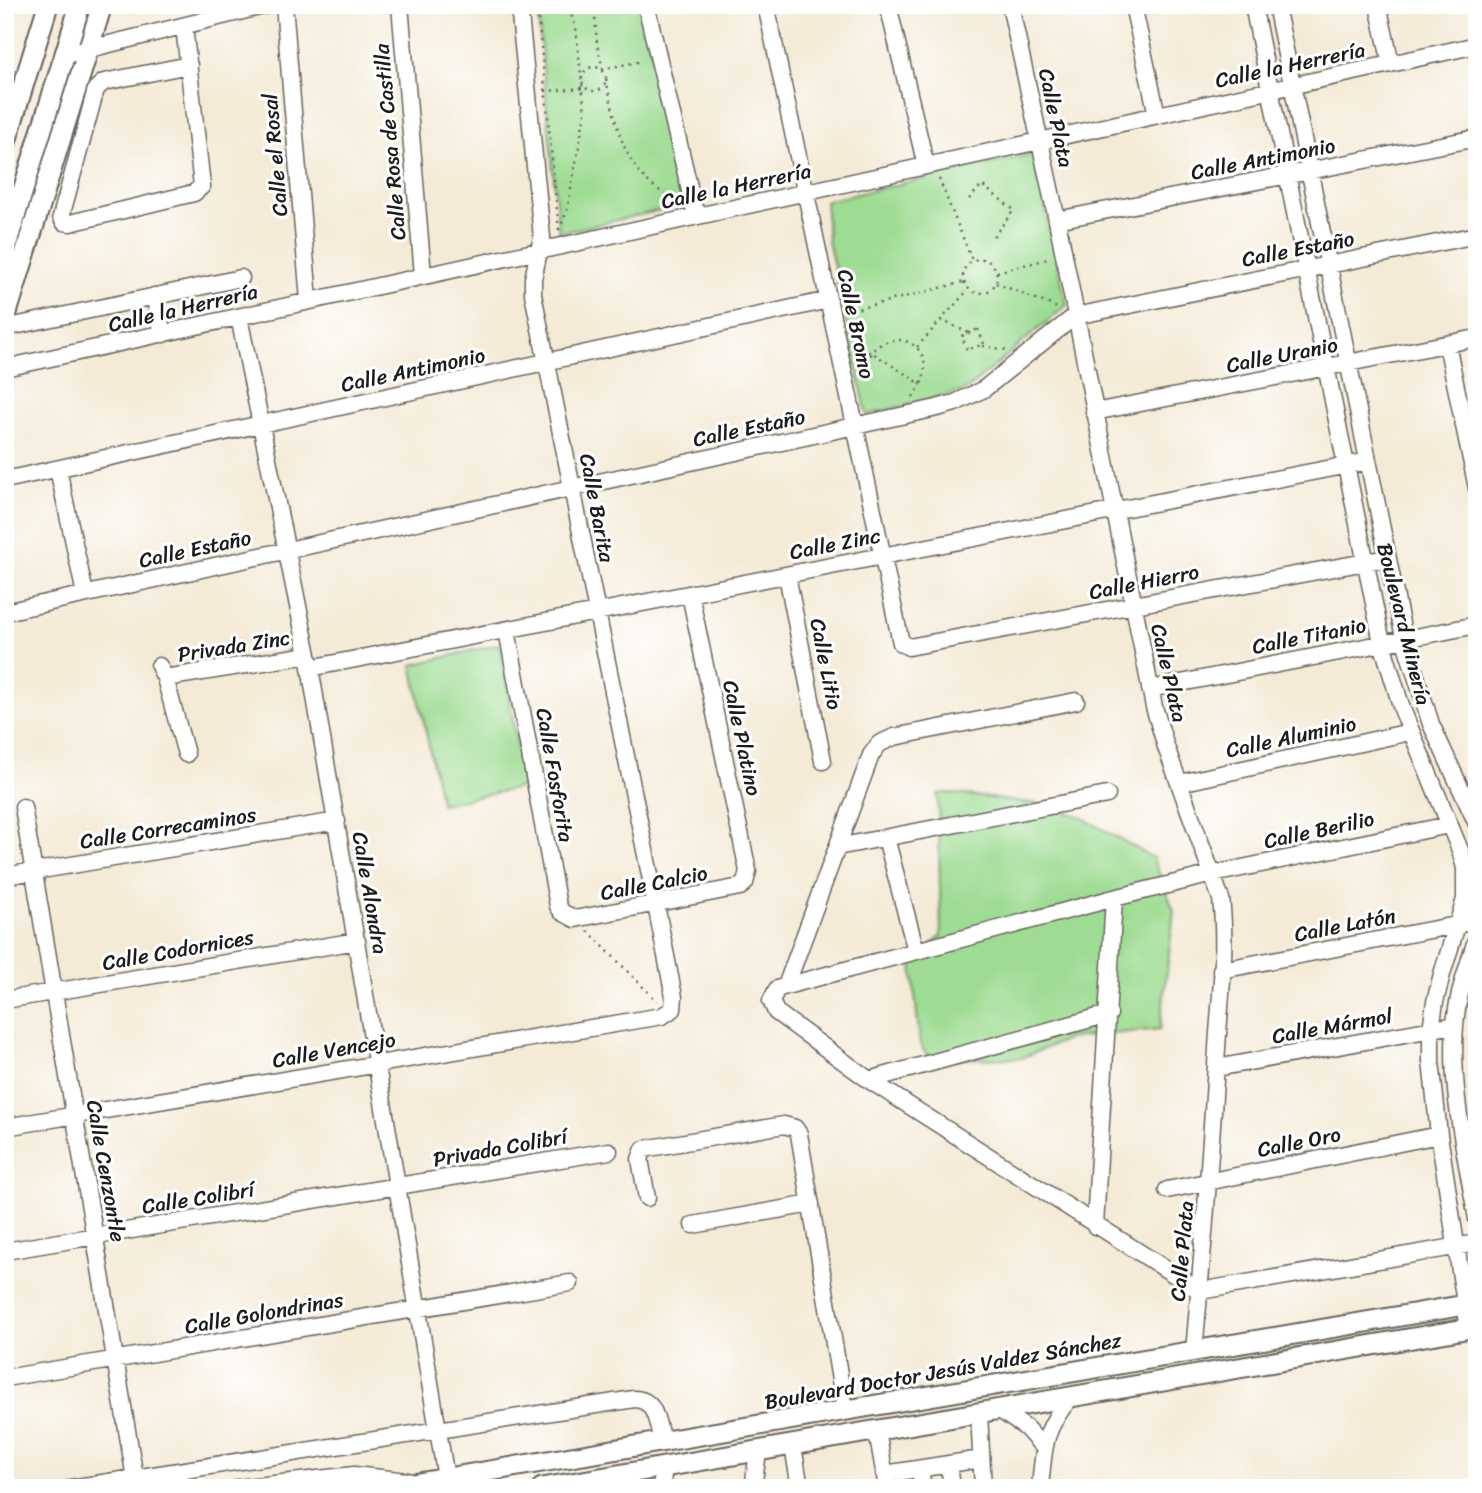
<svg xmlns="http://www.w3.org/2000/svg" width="1482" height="1493" font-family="Sriracha,sans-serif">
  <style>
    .green { fill: #9ddc92; stroke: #5c7c57; stroke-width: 2 }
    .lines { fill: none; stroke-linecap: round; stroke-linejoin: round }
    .minor-casing { stroke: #68645d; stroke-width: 19 }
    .major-casing { stroke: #68645d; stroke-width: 23 }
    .path { stroke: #68645d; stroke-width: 2.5; stroke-dasharray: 2 5; stroke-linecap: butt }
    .minor { stroke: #fff; stroke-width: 16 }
    .major { stroke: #fff; stroke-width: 19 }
    .labels { text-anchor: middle; stroke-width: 6; stroke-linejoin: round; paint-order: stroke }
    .street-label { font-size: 21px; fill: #1c1c1c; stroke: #fff }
  </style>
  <rect width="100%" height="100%" fill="#fff"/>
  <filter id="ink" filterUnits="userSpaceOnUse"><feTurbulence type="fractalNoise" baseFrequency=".0143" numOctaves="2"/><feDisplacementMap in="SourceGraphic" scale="14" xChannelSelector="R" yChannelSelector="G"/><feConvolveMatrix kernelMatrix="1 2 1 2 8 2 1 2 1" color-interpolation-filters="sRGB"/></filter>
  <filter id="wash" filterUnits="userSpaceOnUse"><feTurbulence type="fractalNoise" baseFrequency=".00686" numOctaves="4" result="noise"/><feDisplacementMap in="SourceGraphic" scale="28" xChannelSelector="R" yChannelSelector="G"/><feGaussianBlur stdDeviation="1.57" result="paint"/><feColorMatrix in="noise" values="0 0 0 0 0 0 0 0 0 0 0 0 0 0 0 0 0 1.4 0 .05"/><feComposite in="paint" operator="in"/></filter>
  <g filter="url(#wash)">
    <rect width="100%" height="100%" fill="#f4ead5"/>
    <path class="green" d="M537,5H640L685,205L559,233Z
      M1033,154L1067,305L966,390L867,415L828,240L825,201Z
      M500,644L524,787L441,804L412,665Z
      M950,793L1038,804L1079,816L1153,858L1174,911L1160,1029L1071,1038L1021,1058L960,1059L928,1057L920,1044L912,964L941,936L938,794Z"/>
  </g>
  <g filter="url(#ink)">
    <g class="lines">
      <defs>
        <path id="minor" d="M284,5L309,300
          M400,5L423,275
          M646,5L696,216
          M766,5L901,643L909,647L914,646L1387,558
          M888,5L926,166
          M1010,5L1057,220L1154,707L1166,747L1221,899C1227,948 1220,999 1217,1048C1211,1149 1203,1250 1194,1352
          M1133,5L1157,115
          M1253,5L1382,643L1402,709L1460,850L1465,868V899L1442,974L1435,1002L1431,1029V1061L1439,1135L1469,1329
          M1276,5L1404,638L1431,724L1477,824
          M1378,5L1391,64
          M1476,5L1477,10
          M184,26L202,186L194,193L70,223L64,222L61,217L96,89L104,82L189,65
          M65,55L267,5
          M1057,220L1477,138
          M154,296L163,334
          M239,317L308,655L446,1478
          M5,328L241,278
          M1447,344L1477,488
          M5,368L1477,45
          M1094,412L1477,338
          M58,469L85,594
          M5,480L829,300
          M787,575L823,761
          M5,612L937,408L955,403L984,389L1075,316L1477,235
          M507,630L558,906L562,912L575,919L740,887L745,883L748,871L690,594
          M159,666L165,678L186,754
          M310,668L1368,461
          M165,678L308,655
          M1150,689L1477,625
          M1180,783L1410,732
          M23,807L135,1478
          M1449,825L1213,874L1114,898L786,986L777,989L771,1001L776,1012L869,1080L1200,1291L1477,1243
          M886,838L916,951
          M837,847L1107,795
          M5,876L337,821
          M1477,937C1468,966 1457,995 1455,1026C1450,1090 1466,1156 1477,1219
          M1221,970L1477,921
          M786,986L871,755L879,744L894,737L1076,701
          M5,1000L357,941
          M1216,1068L1455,1025
          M869,1080L1109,1014
          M5,1127L662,1016L673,1009L674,997L656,905L533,294V279L542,237L519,5
          M1167,1190L1439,1135
          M647,1198L640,1159L644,1149L784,1125L795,1128L799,1134L845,1410
          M693,1225L811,1204
          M1095,1226L1114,898
          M5,1251L609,1151
          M5,1378L570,1283
          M998,1409L1026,1428L1044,1448
          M979,1413L983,1488
          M877,1431L887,1488
          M793,1446L800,1488
          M949,1464L952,1488
          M920,1469L923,1488
          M885,1474L981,1459
          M71,1488L634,1399C656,1399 657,1423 662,1441
          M238,1488L354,1475L408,1481
          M661,1488L664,1468
          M753,1488L758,1452
          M1040,1488C1044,1446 1043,1429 1072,1396"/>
        <path id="major" d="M5,145L48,5
          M5,249L80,5
          M5,319L102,5
          M389,1488L1477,1303
          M542,1488L1477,1327"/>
      </defs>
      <use href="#minor" class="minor-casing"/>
      <use href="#major" class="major-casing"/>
      <path class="path" d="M537,5L559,231
        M594,5L597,44L603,69
        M582 79a12 12 0 1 1 24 0a12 12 0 1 1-24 0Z
        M602,69L643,61
        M606,79C618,131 623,175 676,200
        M545,91L584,88
        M939,179L972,260
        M969,199L982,185L1014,210L992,238
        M559,230L567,211L585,113L576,27L567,5
        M963 276a17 17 0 1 1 34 0a17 17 0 1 1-34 0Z
        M997,272L1048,259
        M996,283L1058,308
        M845,312L964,282
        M941,320L969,333
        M978,329L984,344L967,350L962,336Z
        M983,346L1007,350
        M917,347L968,290
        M854,353L871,352L921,384C937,349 899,324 871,352
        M859,373L873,352
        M913,397L921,384
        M588,931L657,1001"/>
      <use href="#minor" class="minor"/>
      <use href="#major" class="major"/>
    </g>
  </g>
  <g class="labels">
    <g class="street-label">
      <text transform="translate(1290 65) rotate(-12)" y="7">Calle la Herrería</text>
      <text transform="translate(1056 118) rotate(78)" y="7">Calle Plata</text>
      <text transform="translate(390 142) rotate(-95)" y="7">Calle Rosa de Castilla</text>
      <text transform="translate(275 155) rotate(-95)" y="7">Calle el Rosal</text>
      <text transform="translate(1263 159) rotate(-11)" y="7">Calle Antimonio</text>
      <text transform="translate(736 186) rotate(-12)" y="7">Calle la Herrería</text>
      <text transform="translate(1298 249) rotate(-11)" y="7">Calle Estaño</text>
      <text transform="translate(183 308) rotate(-13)" y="7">Calle la Herrería</text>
      <text transform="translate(856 324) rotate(78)" y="7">Calle Bromo</text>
      <text transform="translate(1282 355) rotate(-11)" y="7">Calle Uranio</text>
      <text transform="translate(413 370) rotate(-12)" y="7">Calle Antimonio</text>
      <text transform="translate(749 428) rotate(-12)" y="7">Calle Estaño</text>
      <text transform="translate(597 508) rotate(79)" y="7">Calle Barita</text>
      <text transform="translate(835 544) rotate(-11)" y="7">Calle Zinc</text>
      <text transform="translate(195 549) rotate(-12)" y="7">Calle Estaño</text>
      <text transform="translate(1144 582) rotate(-11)" y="7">Calle Hierro</text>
      <text transform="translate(1404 624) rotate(76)" y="7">Boulevard Minería</text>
      <text transform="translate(1309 636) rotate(-11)" y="7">Calle Titanio</text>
      <text transform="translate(234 646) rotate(-9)" y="7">Privada Zinc</text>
      <text transform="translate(826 664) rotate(79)" y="7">Calle Litio</text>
      <text transform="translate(1169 673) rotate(77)" y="7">Calle Plata</text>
      <text transform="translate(1291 737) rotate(-12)" y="7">Calle Aluminio</text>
      <text transform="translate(742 738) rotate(78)" y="7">Calle Platino</text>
      <text transform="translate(555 775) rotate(80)" y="7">Calle Fosforita</text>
      <text transform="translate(168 828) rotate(-9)" y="7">Calle Correcaminos</text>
      <text transform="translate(1319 830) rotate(-12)" y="7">Calle Berilio</text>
      <text transform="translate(654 883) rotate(-11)" y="7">Calle Calcio</text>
      <text transform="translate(370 893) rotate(80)" y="7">Calle Alondra</text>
      <text transform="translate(1345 925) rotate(-11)" y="7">Calle Latón</text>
      <text transform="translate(178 950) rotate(-10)" y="7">Calle Codornices</text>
      <text transform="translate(1332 1026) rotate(-10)" y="7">Calle Mármol</text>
      <text transform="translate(334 1050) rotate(-10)" y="7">Calle Vencejo</text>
      <text transform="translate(1299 1142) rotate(-11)" y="7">Calle Oro</text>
      <text transform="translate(500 1148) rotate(-10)" y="7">Privada Colibrí</text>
      <text transform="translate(106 1171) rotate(80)" y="7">Calle Cenzontle</text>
      <text transform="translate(198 1198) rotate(-9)" y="7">Calle Colibrí</text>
      <text transform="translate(1182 1251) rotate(-85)" y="7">Calle Plata</text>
      <text transform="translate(264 1313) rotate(-10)" y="7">Calle Golondrinas</text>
      <text transform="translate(943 1371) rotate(-10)" y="7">Boulevard Doctor Jesús Valdez Sánchez</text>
    </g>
  </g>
  <rect width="1482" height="1493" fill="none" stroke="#fff" stroke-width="28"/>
</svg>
